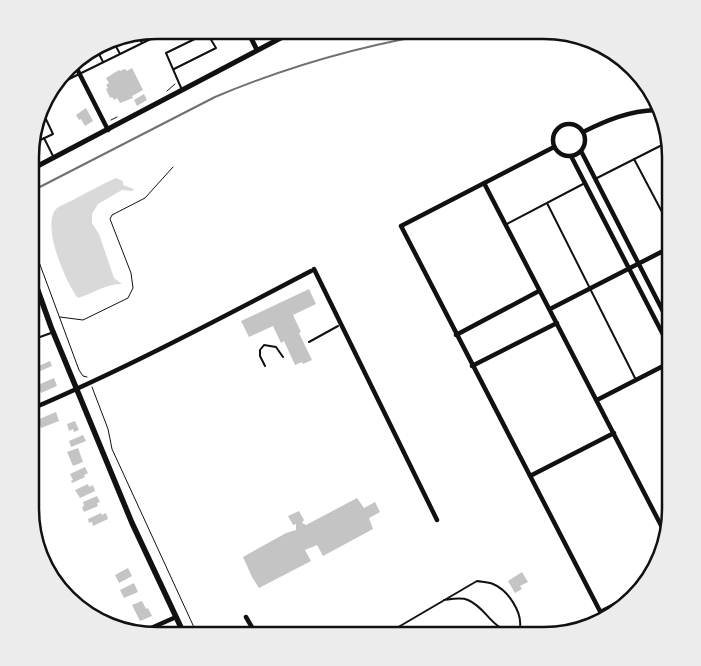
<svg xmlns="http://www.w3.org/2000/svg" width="701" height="666" font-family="'Archivo Narrow',sans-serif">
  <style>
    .water { fill: #d9d9d9 }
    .building { fill: #c4c4c4 }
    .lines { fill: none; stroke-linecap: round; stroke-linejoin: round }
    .path { stroke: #111; stroke-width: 1 }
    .service { stroke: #111; stroke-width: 2 }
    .minor { stroke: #111; stroke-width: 4.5 }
    .tertiary { stroke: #111; stroke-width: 5 }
    .secondary { stroke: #111; stroke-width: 5.5 }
    .rail { stroke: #707070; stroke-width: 2 }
    .rim { fill: none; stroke: #111; stroke-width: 2.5 }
  </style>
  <rect width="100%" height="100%" fill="#fff"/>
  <path class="water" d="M116,178L123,181V185L134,189L132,191L122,190L98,204L92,214V223L99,234L114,278L122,284C107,283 92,294 78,298C66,284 40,223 57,208C61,205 67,203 71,201C86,193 100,185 116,178Z"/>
  <path class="building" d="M132,68L143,90L132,96L133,98L120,103L117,98L114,100L112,97L110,98L106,89L108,88L106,85L109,83L106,78L119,70L120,71L125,69L127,71Z
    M144,94L147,100L137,106L134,100Z
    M86,108L93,121L85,126L81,119L79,120L76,115Z
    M309,289L316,304L293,315L301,332L299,333L312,360L303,364L302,362L295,365L284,341L281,343L273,326L249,337L241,321Z
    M50,361L52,366L38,372L36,367Z
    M54,378L57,386L41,393L38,385Z
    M56,412L59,421L41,428L37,420Z
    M75,421L79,430L74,432L73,429L69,431L67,424Z
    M83,435L86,441L71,447L69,441Z
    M78,448L83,462L73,466L67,452Z
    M85,467L88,473L84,475L85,477L72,483L71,481L73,480L70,474Z
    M88,484L89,487L93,485L95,491L80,498L75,490Z
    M97,496L100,502L97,503L98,506L84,512L82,507L84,506L83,502Z
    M357,498L364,508L375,502L380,512L369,518L373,529L323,556L317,545L305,550L311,561L259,588L252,577L243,557L286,533L296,530V524L293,525L288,516L299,511L304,520L302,523L306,525Z
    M101,513L102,515L106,513L108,519L93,526L92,522L89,523L88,519Z
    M128,568L132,576L119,583L115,575Z
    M522,572L528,582L520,586L522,589L515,593L508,581Z
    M62,579L67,590L62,592L56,587L55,583Z
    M134,583L138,592L124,598L120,590Z
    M142,601L146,609L148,608L152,616L140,621L132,605Z"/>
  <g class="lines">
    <path class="path" d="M256,30L261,38L278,30
      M167,91L175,84
      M111,120L117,117
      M32,243L79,370L83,376L87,377
      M60,317L83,320L128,298L133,288L131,273L110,219L112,215L145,198L173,167
      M92,387L108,429L112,449L198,636"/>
    <path class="service" d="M156,30L159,35
      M137,33L142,43
      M112,39L120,54
      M96,48L103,62
      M174,69L216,48L207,33L166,53L182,90
      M61,76L64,82
      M54,85L61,83L169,30
      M44,138L53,156
      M32,144L53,134L44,115L37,119
      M634,159L671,229
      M595,179L668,142
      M547,203L636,380
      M507,224L585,183
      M31,336L40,337L51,333
      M309,342L338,326
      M265,366L260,356V350L264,345L276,347L283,357
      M662,528L669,525
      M600,611L635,593
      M383,636L477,581C482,582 488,582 493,584C508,590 522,612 520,627L514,632C490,629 487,608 468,600C461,597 452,599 444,600"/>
    <path class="minor" d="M73,61L108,130
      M553 140a16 16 0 1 1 32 0a16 16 0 1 1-32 0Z
      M583,132C607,120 629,111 656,110
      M554,147L401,226L603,617
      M581,151L671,327
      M571,156L671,350
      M484,183L666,535
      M314,269L437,520
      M550,309L671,247
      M456,335L539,291
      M472,366L557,323
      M597,400L671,362
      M31,409C127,368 219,319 311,271
      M530,476L614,433
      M246,617L257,636
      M140,633L176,617"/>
    <path class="tertiary" d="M247,30L257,50
      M32,169L296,30"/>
    <path class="secondary" d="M32,274L51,327L132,523L185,636"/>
    <path class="rail" d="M32,191L215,97C291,65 370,43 451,31"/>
  </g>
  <path d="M0 0H701V666H0ZM157 39H544A118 118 0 0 1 662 157V509A118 118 0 0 1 544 627H157A118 118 0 0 1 39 509V157A118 118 0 0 1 157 39Z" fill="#ececec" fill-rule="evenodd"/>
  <path class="rim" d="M157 39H544A118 118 0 0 1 662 157V509A118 118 0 0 1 544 627H157A118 118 0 0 1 39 509V157A118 118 0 0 1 157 39Z"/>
</svg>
